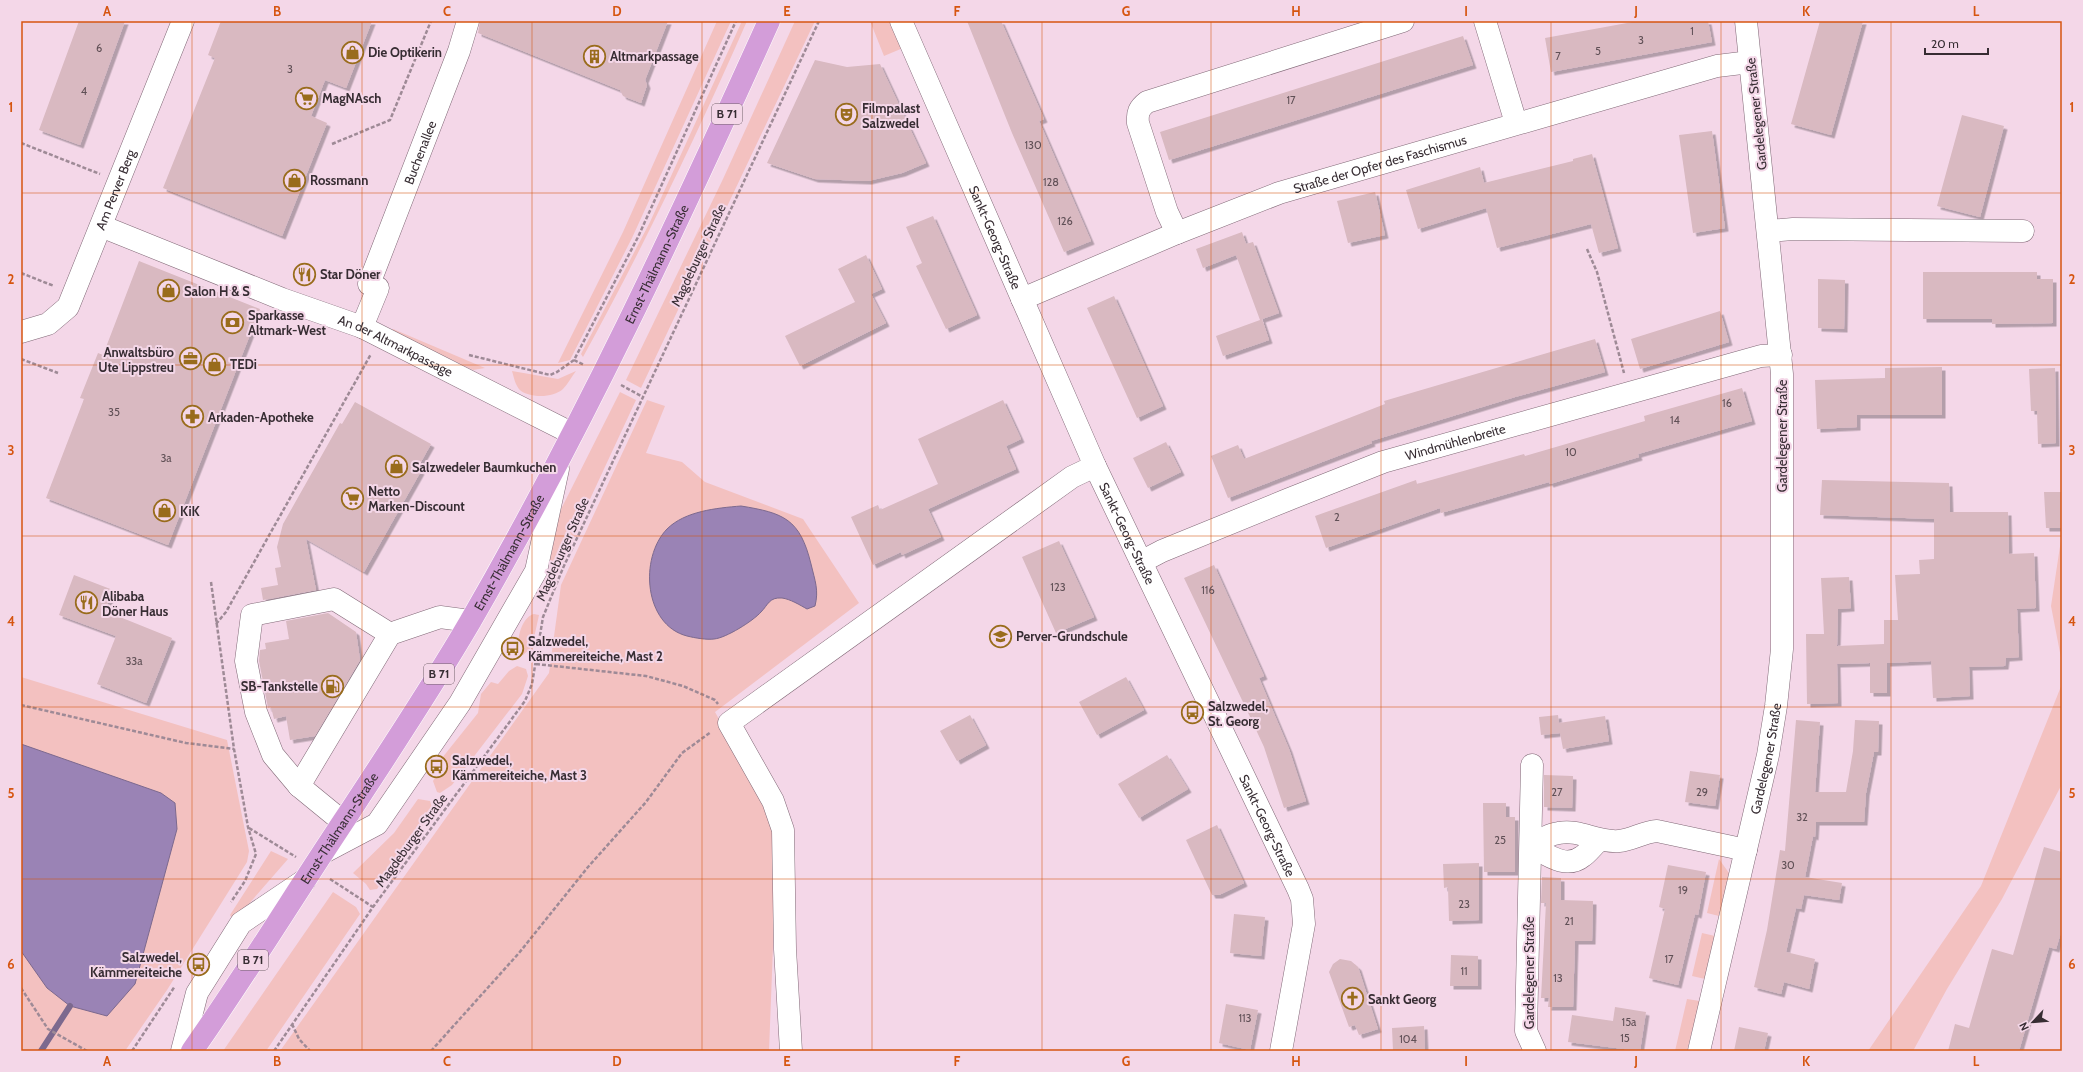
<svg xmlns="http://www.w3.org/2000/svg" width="2083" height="1072" font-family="Cabin,sans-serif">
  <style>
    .green { fill: #f3c1c0 }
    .water { fill: #9a83b5; stroke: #7c698e }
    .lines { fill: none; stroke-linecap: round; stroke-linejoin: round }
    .stream { stroke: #7c698e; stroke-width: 6 }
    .building { fill: #d9b9c1; filter: url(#shadow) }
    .minor-casing { stroke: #816977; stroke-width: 23 }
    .major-casing { stroke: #fff; stroke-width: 23 }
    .path { stroke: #9e8a96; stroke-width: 2.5; stroke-dasharray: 4 2; stroke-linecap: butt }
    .minor { stroke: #fff; stroke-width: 22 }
    .major { stroke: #d39dd9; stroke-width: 22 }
    .grid { fill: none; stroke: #d65510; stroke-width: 1; stroke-opacity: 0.55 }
    .labels { text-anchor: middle; stroke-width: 4; stroke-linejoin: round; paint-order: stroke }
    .number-label { font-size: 11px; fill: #605056 }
    .shield { fill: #f4d7e8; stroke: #706069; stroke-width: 1 }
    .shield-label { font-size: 12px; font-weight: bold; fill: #372d33 }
    .poi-label { font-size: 13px; font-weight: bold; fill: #372d33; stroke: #f4d7e8; text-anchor: start }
    .street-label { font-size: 13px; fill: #372d33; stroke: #f4d7e8 }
    .neatline { fill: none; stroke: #d65510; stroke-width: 1.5 }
    .grid-label { font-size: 13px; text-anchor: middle; font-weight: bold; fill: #d65510 }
  </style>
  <defs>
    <filter id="shadow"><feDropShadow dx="3.5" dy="3.5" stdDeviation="0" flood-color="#0004"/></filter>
  </defs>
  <rect width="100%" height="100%" fill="#f4d7e8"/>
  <path class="green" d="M717,21H731L632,238L570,360L558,363L623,232Z
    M742,21H747C697,135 643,248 583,357L581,354L650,222Z
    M795,21H815L641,388L626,380L723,179Z
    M870,21H890L903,48L884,56Z
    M393,329L485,368L473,370L391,331Z
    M512,371L558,379L576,371C572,376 568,384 563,389C553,398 532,398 521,391C515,386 514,377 512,371Z
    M620,392L636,400L559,566L547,561V537Z
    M647,400L665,406L646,453L682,462L705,482L803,519L859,603L715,712L767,806L777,843L769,1051H280L549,673L561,585Z
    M2062,533V663L2051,606Z
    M534,614L539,615L532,647L523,655L520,654C515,643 521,617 534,614Z
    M517,666L526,669L528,676L522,694L452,785L440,793L437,792L433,781L439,771L438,763L478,713L481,694L491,682L498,684L509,671Z
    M21,677L227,740L249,851L247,862L167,990L125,1051H21Z
    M2062,684V784L2002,899L1947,989L1913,1051H1868L1981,886Z
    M418,799L430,801L433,811L377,889L370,890L366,884L353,873L394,833Z
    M271,851L288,859L234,921L230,915Z
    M1719,859L1729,873L1719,916L1707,913Z
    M333,892L356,907L360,914L266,1051H223Z
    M1702,933L1715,936L1705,979L1692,976Z
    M1687,999L1700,1001L1687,1051H1675Z"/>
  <path class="water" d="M741,506C784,513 800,519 811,564C815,581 819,590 815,606L807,609C800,605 790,599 782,598C769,597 768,605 761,612C753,621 726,638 714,639C707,640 695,638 687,636C644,625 639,558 667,529C685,511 717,508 741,506Z
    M21,744L161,793L175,803L177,829L135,984L107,1016L70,1006L47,988L21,951Z"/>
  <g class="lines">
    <path class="stream" d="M41,1051L70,1006"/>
  </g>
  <path class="building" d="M79,21H125L80,145L39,130Z
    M221,21H372L346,88L325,80L311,116L327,123L282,236L163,188L215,58L208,55Z
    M480,21H668L645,80L647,85L641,103L623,96L620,90L478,33Z
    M967,21H1001L1044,119L1039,121L1091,241L1064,252L1012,133Z
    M1638,21H1708L1712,42L1551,72L1545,38Z
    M1820,21H1863L1831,135L1791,124Z
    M1463,36L1473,65L1169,160L1160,132Z
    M815,60L847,67L880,64L926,163L902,173L868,181L815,179L767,163Z
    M1962,115L2004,126L1980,217L1937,206Z
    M1712,131L1725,228L1693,233L1679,135Z
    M1592,154L1618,248L1599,253L1591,224L1497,248L1486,208L1418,229L1406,190L1480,167L1484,183L1573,161V159Z
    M1375,192L1385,235L1348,243L1337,201Z
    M933,216L977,315L946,329L916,266L922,263L906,227Z
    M1242,232L1246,244L1253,242L1279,313L1262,319L1269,340L1223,356L1216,336L1260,320L1236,255L1203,268L1196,249Z
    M866,255L882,289L871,294L886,323L800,366L785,336L855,302L838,269Z
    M139,261L260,309L168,545L46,498L84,399L80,398L98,353L103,355Z
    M1923,272H2037V279H2053V323L1992,324V319H1923Z
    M1818,279L1845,280L1844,329L1818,328Z
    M1114,296L1163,406L1137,418L1087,308Z
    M1720,311L1729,342L1640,369L1631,339Z
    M1595,339L1605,372L1515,397L1371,441L1372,443L1228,498L1211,456L1238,445L1244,459L1385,404L1384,401Z
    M1942,367V415H1857V427L1817,429L1815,380L1885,378V368Z
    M2055,368L2056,443L2038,444L2037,411H2031L2029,369Z
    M1742,388L1752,421L1638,454L1639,457L1550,484L1549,482L1441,513L1440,508L1326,548L1315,516L1416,480L1417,484L1524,454L1525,456L1645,421L1644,416Z
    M1003,400L1021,439L1006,446L1016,469L928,509L941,537L902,555L901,552L873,565L851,517L878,505L880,510L938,484L918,439Z
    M355,402L431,444L417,469L421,471L364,572L306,539L316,590L263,600L261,588L278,585L275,568L281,567L277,547L283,524L340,423L342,424Z
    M1166,442L1181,472L1148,488L1133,458Z
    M1822,480L1949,483L1950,512H2008L2009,554L2034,553L2036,608L2017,609L2019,657L2006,658L2005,666L1969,667L1970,696L1933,698L1931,661L1887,663V693H1870V663L1837,664L1838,703L1807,704L1806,634H1824L1821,578L1849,577L1851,608L1838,609L1837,646L1884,644V620H1898L1895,575L1920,574L1919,560L1934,559V519L1820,515Z
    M2044,492H2062V528H2046Z
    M1059,541L1094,617L1056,633L1022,557Z
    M1214,565L1264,676L1259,678L1289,749L1306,801L1284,808L1264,747L1251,719L1184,578Z
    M74,575L113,590L105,611L172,638L146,703L97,684L116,636L59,615Z
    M328,613L356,632L360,660L315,736L290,740L286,716L274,719L271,707L268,708L259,661L260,650L266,649L265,643L289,639L286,621Z
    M1126,677L1144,710L1097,735L1079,702Z
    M970,715L986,745L957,761L940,731Z
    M1558,715L1559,723L1605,716L1609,741L1563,749L1560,733L1541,735L1539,717Z
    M1796,720L1820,722L1815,792H1846L1853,751L1855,720L1879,721L1878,752H1874L1866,793L1864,822H1816L1815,837L1813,836L1805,877L1842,883L1839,900L1804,895L1801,909L1796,908L1786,952L1815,959L1809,989L1784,982L1781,994L1754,987L1767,930L1780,850L1785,851Z
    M1167,755L1188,789L1139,818L1118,784Z
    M1690,771L1720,775L1715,806L1685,802Z
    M1544,775L1573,776L1572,808L1544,807Z
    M1483,803H1506V817H1515V872H1484Z
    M1217,825L1244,883L1219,895H1212L1186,840Z
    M2044,847L2062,852V929L2056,949L2049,947L2019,1051H1948L1955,1024L1969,1028L1992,949L2013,955Z
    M1479,863V920L1449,921L1448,887L1444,888L1443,864Z
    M1668,865L1706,872L1698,915L1695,914L1678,985L1649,978L1665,909L1659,907Z
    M1542,877L1561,878V900L1593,901L1592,941H1575L1573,1007H1548L1549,998H1541L1546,903H1541Z
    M1234,914L1265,917L1261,956L1230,953Z
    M1451,955L1478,956V986H1450Z
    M1340,959L1351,961L1358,967L1378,1029L1359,1035L1355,1025L1349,1027L1329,972L1333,964Z
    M1226,1004L1258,1010L1250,1050L1219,1043Z
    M1615,1007L1646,1012L1640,1051L1568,1042L1572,1015L1613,1021Z
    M1424,1026L1425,1051H1393L1392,1028Z
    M1739,1027L1768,1033L1764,1051H1734Z"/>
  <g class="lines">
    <defs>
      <g id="minor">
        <path id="s1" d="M901,21L1095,466L1298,889L1302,899L1304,924L1281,1051"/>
        <path d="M1485,21L1516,123"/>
        <path id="s2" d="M101,226L282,299L362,327L571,433"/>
        <path d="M1769,231L1793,229L2023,231"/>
        <path d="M1177,233L1167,212L1138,123C1137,113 1139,108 1147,102L1403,21"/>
        <path id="s3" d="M369,284L459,51L468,21"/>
        <path id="s4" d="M1022,299L1177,233L1279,193L1717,66L1750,62"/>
        <path d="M362,327L378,288"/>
        <path id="s5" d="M21,332L48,324L68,307L183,21"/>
        <path id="s6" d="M1141,562L1162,551L1287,500L1383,462L1761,356L1781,355"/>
        <path d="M1532,765L1526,1031L1535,1051"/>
        <path d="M299,786L390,634L440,617L470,621"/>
        <path d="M343,822L299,786L273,755L256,712L246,661L252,615L334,599L390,634"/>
        <path d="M1531,846C1539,841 1549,834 1559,833C1580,829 1597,843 1619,841C1632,840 1643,832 1657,831L1746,850"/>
        <path d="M1531,846C1546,854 1566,870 1583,856C1589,852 1593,845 1599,841"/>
        <path d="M324,852L377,824L460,703L536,571L558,469"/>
        <path d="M182,1051L197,993L241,923L305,880"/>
        <path d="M791,1051L785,949L783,830L773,801L729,723L1072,477L1095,466"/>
        <path id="s7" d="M1699,1051L1768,755L1776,706L1782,649V374L1746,21"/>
      </g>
      <g id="major">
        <path id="s8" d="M192,1051C247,973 296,892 349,813C390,750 432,687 470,622C582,428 677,225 769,21"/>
      </g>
    </defs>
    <use href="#minor" class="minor-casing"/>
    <use href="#major" class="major-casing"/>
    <path class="path" d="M21,143L100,174
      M332,144L390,120L431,21
      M1587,249L1597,272L1624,373
      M21,273L54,286
      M469,355L550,375L557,372L574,360L638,237L736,21
      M21,359L58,373
      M574,360L584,365
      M621,385L643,397
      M211,582L234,749L248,827L256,854L245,881L231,902
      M216,624L226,612L371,354
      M536,664L646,676L683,686L715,700L718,704
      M21,705L186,743L234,749
      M249,828L296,857
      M330,879L373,907
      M21,988L48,1029L87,1051
      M292,1024L299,1039L310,1051
      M132,1051L175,986
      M274,1051L373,907L525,701L532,684L543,617L563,568L819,21
      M431,1051L519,953L588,867L646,802L682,753L711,732"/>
    <use href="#minor" class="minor"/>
    <use href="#major" class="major"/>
  </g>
  <path class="grid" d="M192,21V1051M362,21V1051M532,21V1051M702,21V1051M872,21V1051M1042,21V1051M1211,21V1051M1381,21V1051M1551,21V1051M1721,21V1051M1891,21V1051M21,193H2062M21,365H2062M21,536H2062M21,707H2062M21,879H2062"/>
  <defs>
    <symbol id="shop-ring" viewBox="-11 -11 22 22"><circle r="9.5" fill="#f4d7e8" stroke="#996c1c" stroke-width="1.5"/><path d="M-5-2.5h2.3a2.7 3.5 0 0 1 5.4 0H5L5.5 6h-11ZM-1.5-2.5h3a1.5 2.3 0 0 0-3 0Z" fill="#996c1c"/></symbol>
    <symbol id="building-ring" viewBox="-11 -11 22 22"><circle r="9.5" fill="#f4d7e8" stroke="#996c1c" stroke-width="1.5"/><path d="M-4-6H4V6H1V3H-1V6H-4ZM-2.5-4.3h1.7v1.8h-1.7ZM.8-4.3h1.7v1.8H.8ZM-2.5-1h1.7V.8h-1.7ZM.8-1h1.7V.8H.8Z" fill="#996c1c"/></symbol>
    <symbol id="supermarket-ring" viewBox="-11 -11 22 22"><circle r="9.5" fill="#f4d7e8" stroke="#996c1c" stroke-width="1.5"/><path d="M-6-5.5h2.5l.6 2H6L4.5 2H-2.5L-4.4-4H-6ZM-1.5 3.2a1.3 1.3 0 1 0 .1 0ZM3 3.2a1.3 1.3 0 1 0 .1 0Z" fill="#996c1c"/></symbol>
    <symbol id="theatre-ring" viewBox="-11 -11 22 22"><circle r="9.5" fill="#f4d7e8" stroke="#996c1c" stroke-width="1.5"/><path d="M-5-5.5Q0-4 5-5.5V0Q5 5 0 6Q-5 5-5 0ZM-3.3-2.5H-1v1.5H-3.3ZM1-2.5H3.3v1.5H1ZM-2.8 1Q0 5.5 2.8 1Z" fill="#996c1c"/></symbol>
    <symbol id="restaurant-ring" viewBox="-11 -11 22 22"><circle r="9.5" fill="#f4d7e8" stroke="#996c1c" stroke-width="1.5"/><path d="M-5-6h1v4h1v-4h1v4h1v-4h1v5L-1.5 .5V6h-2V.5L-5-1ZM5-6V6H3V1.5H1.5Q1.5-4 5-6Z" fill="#996c1c"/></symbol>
    <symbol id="bank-ring" viewBox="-11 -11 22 22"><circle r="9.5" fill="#f4d7e8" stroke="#996c1c" stroke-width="1.5"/><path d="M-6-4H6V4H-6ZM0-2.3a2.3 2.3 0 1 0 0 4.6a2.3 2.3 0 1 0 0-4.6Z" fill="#996c1c"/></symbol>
    <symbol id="office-ring" viewBox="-11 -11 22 22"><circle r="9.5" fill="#f4d7e8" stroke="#996c1c" stroke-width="1.5"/><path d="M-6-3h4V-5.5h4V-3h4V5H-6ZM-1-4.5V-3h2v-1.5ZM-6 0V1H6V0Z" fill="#996c1c"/></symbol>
    <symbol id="pharmacy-ring" viewBox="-11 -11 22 22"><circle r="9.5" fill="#f4d7e8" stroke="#996c1c" stroke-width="1.5"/><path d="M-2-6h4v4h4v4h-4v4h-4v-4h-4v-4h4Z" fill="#996c1c"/></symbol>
    <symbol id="school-ring" viewBox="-11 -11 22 22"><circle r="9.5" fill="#f4d7e8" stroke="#996c1c" stroke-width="1.5"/><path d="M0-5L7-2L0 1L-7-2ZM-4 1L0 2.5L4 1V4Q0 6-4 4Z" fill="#996c1c"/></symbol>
    <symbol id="bus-ring" viewBox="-11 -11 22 22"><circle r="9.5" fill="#f4d7e8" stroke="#996c1c" stroke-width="1.5"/><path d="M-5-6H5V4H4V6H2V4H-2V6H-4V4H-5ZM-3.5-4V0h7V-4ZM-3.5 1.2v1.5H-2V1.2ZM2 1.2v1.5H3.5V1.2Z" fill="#996c1c"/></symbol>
    <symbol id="fuel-ring" viewBox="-11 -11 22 22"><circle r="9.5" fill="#f4d7e8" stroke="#996c1c" stroke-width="1.5"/><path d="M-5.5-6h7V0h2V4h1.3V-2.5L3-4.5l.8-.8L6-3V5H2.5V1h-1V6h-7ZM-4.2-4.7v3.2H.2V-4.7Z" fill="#996c1c"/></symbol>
    <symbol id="church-ring" viewBox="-11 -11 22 22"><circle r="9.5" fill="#f4d7e8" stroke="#996c1c" stroke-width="1.5"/><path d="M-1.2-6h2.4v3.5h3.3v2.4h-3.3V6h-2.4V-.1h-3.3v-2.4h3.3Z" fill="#996c1c"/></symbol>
  </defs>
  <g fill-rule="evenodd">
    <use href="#shop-ring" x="340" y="40" width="25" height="25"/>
    <use href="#building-ring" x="582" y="44" width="25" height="25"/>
    <use href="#supermarket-ring" x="294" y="86" width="25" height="25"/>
    <use href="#theatre-ring" x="834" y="102" width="25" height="25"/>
    <use href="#shop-ring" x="282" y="168" width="25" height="25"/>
    <use href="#restaurant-ring" x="292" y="262" width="25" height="25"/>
    <use href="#shop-ring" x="156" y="278" width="25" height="25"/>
    <use href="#bank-ring" x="220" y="310" width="25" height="25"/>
    <use href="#office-ring" x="178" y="346" width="25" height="25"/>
    <use href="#shop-ring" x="202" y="352" width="25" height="25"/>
    <use href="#pharmacy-ring" x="180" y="404" width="25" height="25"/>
    <use href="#shop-ring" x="384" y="454" width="25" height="25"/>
    <use href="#supermarket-ring" x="340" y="486" width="25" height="25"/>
    <use href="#shop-ring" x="152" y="498" width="25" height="25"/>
    <use href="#restaurant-ring" x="74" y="590" width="25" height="25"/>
    <use href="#school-ring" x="988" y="624" width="25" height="25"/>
    <use href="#bus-ring" x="500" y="636" width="25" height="25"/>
    <use href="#fuel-ring" x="320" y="674" width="25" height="25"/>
    <use href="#bus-ring" x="1180" y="700" width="25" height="25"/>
    <use href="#bus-ring" x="424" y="754" width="25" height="25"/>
    <use href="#bus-ring" x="186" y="952" width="25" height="25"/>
    <use href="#church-ring" x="1340" y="986" width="25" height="25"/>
  </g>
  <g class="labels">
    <g class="number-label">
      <text x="1692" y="35">1</text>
      <text x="1641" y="44">3</text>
      <text x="99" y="52">6</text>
      <text x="1598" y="55">5</text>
      <text x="1558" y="60">7</text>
      <text x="290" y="73">3</text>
      <text x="84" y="95">4</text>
      <text x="1291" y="104">17</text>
      <text x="1033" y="149">130</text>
      <text x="1051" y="186">128</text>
      <text x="1065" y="225">126</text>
      <text x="1727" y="407">16</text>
      <text x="114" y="416">35</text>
      <text x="1675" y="424">14</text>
      <text x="1571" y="456">10</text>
      <text x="166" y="462">3a</text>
      <text x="1337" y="521">2</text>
      <text x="1058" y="591">123</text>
      <text x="1208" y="594">116</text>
      <text x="134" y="665">33a</text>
      <text x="1557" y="796">27</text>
      <text x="1702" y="796">29</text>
      <text x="1802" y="821">32</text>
      <text x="1500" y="844">25</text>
      <text x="1788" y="869">30</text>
      <text x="1683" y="894">19</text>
      <text x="1464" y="908">23</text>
      <text x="1569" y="925">21</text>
      <text x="1669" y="963">17</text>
      <text x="1464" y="975">11</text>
      <text x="1558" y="982">13</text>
      <text x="1245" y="1022">113</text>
      <text x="1629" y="1026">15a</text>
      <text x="1625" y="1042">15</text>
      <text x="1408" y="1043">104</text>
    </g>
    <g class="shield">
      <rect x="712" y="104" width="30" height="20" rx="3"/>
      <rect x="424" y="664" width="30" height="20" rx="3"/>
      <rect x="238" y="950" width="30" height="20" rx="3"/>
    </g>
    <g class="shield-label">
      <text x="727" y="118">B 71</text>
      <text x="439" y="678">B 71</text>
      <text x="253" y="964">B 71</text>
    </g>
    <g class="poi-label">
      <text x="368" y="57">Die Optikerin</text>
      <text x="610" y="61">Altmarkpassage</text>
      <text x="322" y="103">MagNAsch</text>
      <text x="862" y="113">Filmpalast<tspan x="862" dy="15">Salzwedel</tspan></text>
      <text x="310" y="185">Rossmann</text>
      <text x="320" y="279">Star Döner</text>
      <text x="184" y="296">Salon H &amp; S</text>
      <text x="248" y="320">Sparkasse<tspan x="248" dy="15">Altmark-West</tspan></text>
      <text x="174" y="357" text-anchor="end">Anwaltsbüro<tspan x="174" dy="15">Ute Lippstreu</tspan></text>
      <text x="230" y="369">TEDi</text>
      <text x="208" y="422">Arkaden-Apotheke</text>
      <text x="412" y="472">Salzwedeler Baumkuchen</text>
      <text x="368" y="496">Netto<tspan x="368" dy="15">Marken-Discount</tspan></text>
      <text x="180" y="516">KiK</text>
      <text x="102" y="601">Alibaba<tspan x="102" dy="15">Döner Haus</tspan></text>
      <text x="1016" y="641">Perver-Grundschule</text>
      <text x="528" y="646">Salzwedel,<tspan x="528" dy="15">Kämmereiteiche, Mast 2</tspan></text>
      <text x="318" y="691" text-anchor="end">SB-Tankstelle</text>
      <text x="1208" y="711">Salzwedel,<tspan x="1208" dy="15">St. Georg</tspan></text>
      <text x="452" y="765">Salzwedel,<tspan x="452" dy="15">Kämmereiteiche, Mast 3</tspan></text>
      <text x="182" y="962" text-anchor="end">Salzwedel,<tspan x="182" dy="15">Kämmereiteiche</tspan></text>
      <text x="1368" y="1004">Sankt Georg</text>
    </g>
    <g class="street-label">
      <text transform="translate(1756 114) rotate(-96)" y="5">Gardelegener Straße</text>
      <text dy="5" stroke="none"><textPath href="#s3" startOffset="141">Buchenallee</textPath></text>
      <text dy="5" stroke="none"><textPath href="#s4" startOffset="383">Straße der Opfer des Faschismus</textPath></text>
      <text dy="5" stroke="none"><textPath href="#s5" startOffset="181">Am Perver Berg</textPath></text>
      <text dy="5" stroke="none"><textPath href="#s1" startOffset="236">Sankt-Georg-Straße</textPath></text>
      <text transform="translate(698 255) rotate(-65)" y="5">Magdeburger Straße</text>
      <text dy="5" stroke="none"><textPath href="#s8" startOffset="915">Ernst-Thälmann-Straße</textPath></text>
      <text dy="5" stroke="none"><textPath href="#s2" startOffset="318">An der Altmarkpassage</textPath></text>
      <text transform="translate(1782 436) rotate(-90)" y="5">Gardelegener Straße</text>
      <text dy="5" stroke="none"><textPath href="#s6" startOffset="337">Windmühlenbreite</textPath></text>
      <text dy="5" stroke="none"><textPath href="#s1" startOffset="560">Sankt-Georg-Straße</textPath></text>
      <text transform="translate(562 549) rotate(-66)" y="5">Magdeburger Straße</text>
      <text dy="5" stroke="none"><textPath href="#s8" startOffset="591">Ernst-Thälmann-Straße</textPath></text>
      <text dy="5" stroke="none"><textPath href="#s7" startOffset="300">Gardelegener Straße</textPath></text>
      <text dy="5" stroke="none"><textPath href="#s1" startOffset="884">Sankt-Georg-Straße</textPath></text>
      <text dy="5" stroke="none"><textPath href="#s8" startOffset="267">Ernst-Thälmann-Straße</textPath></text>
      <text transform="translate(411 840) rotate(-54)" y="5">Magdeburger Straße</text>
      <text transform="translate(1529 973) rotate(-90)" y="5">Gardelegener Straße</text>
    </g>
  </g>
  <rect width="2083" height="1072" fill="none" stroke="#f4d7e8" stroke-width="44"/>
  <g transform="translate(2033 1022) rotate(244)" stroke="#f4d7e8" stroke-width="3" paint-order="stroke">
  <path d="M0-3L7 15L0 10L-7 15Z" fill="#372d33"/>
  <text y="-6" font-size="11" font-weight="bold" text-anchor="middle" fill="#372d33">N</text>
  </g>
  <path d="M1925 48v6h63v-6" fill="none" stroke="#372d33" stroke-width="2"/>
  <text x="1931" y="48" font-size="12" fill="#372d33" stroke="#f4d7e8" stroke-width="3" paint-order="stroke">20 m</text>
  <rect x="22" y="22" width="2039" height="1028" class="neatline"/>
  <g class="grid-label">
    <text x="107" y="16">A</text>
    <text x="277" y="16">B</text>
    <text x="447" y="16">C</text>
    <text x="617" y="16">D</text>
    <text x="787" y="16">E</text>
    <text x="957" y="16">F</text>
    <text x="1126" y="16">G</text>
    <text x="1296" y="16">H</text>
    <text x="1466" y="16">I</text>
    <text x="1636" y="16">J</text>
    <text x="1806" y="16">K</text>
    <text x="1976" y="16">L</text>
    <text x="11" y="112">1</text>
    <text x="2072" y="112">1</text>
    <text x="11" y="284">2</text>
    <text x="2072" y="284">2</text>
    <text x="11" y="455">3</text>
    <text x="2072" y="455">3</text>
    <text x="11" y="626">4</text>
    <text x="2072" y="626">4</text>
    <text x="11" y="798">5</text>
    <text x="2072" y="798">5</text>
    <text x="11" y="969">6</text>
    <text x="2072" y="969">6</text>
    <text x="107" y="1066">A</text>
    <text x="277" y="1066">B</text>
    <text x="447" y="1066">C</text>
    <text x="617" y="1066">D</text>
    <text x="787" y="1066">E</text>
    <text x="957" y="1066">F</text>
    <text x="1126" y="1066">G</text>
    <text x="1296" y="1066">H</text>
    <text x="1466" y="1066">I</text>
    <text x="1636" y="1066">J</text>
    <text x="1806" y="1066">K</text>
    <text x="1976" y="1066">L</text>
  </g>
</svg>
